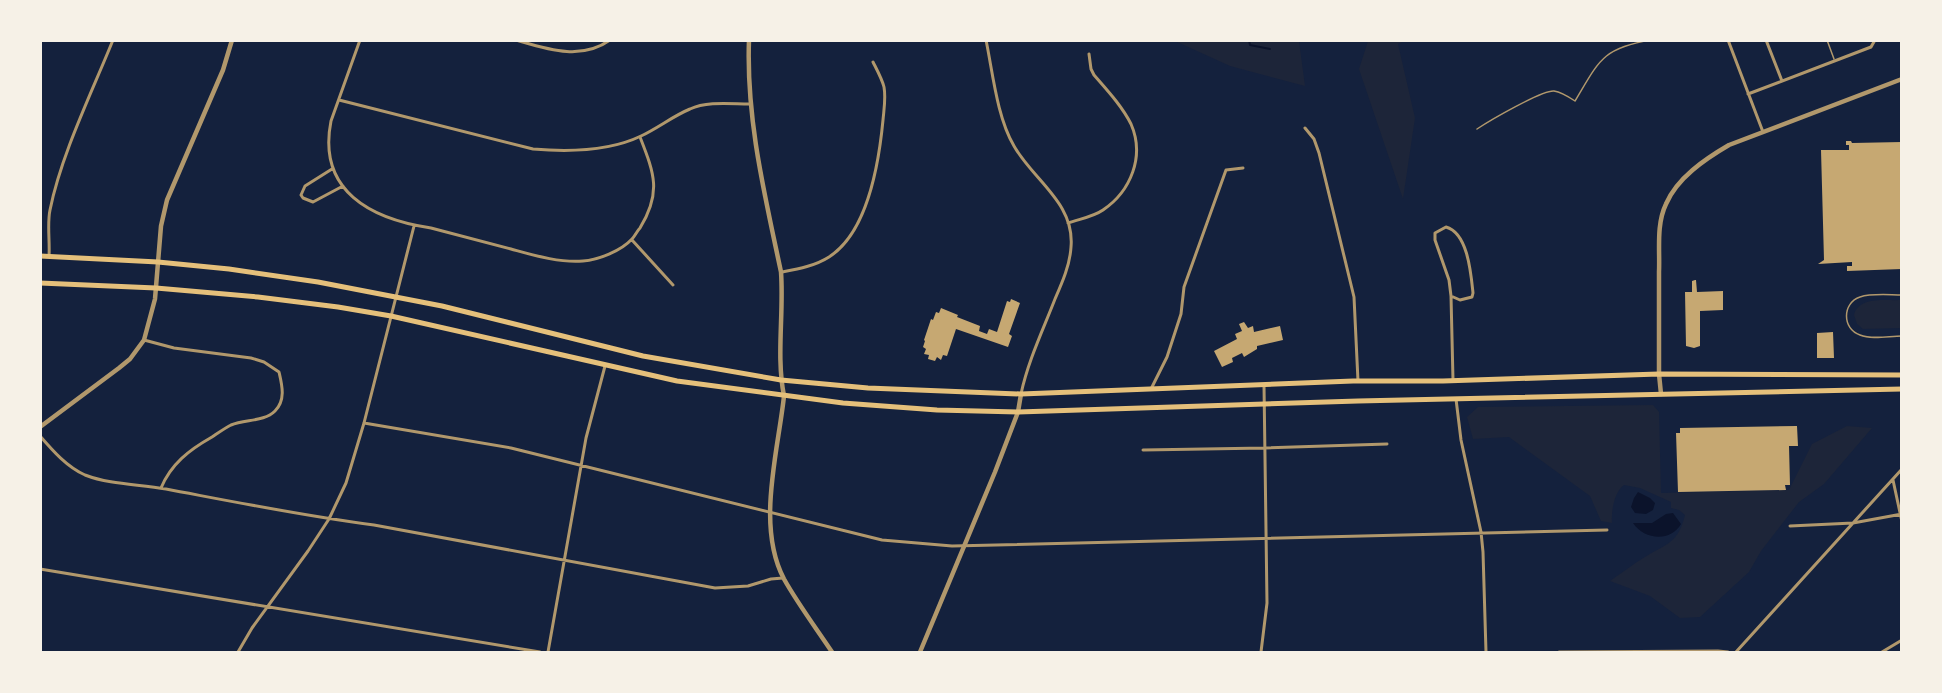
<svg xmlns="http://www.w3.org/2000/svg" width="1942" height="693" font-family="Figtree,sans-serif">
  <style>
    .green { fill: #1d2539 }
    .water { fill: #0b132b }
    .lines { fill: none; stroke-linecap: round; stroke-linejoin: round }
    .stream { stroke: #0b132b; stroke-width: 2 }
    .building { fill: #c6a872 }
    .service { stroke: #b1986c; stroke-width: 1.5 }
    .minor { stroke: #b1986c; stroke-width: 3 }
    .tertiary { stroke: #b1986c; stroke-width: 4.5 }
    .primary { stroke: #e5c07b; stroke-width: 5 }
  </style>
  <rect width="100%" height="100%" fill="#14213d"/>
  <path class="green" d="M1175,41H1299L1305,86L1230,66Z
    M1368,41H1404L1398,44L1415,118L1403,199L1359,69Z
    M1901,300V328L1863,329L1857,324L1854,315C1859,296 1885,301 1901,300Z
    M1653,405L1659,412L1661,493L1789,490L1812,444L1847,426L1872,428L1824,484L1799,502L1761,551L1749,572L1700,617L1680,618L1650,596L1610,581C1622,573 1633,564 1645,557C1668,543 1678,543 1685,515L1679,510L1671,508V502L1640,488L1624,485C1614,492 1611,512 1612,523L1601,521L1590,496L1509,437L1473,439L1467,417L1478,407Z"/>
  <path class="water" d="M1638,492L1650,498L1655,503L1653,510L1646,514L1635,513L1631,507L1634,498Z
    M1673,513L1681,524C1671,542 1644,540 1633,523H1652L1666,514Z"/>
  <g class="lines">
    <path class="stream" d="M1249,40L1250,45L1270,49"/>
  </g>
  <path class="building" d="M1846,141H1851L1852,143L1902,142V269L1847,271V266H1852V262L1818,264L1824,260L1821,150H1849V145H1846Z
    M1695,280H1696L1697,292L1723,291V310L1700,311V346L1694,348L1686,346L1685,292H1692V281Z
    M1011,299L1020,303L1009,334L1012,336L1008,347L956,329L947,356L943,355L941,360L937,357L935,361L928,359L929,355L924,354L926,349L923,347L925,341L924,340L931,319L933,320L936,312L939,313L941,308L958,315L957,317L980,326L979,331L987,334L989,329L997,332L1007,301L1010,302Z
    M1244,322L1248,328L1253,326L1254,332L1280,326L1283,340L1257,346V349L1244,357L1242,353L1232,358L1233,362L1222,367L1214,351L1237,339L1235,334L1242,331L1239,324Z
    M1833,332L1834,358H1817V333Z
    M1797,426L1798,446H1789L1790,485H1785L1786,490L1678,492L1676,433H1680V428Z"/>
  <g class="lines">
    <path class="service" d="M1827,40L1834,59
      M1477,129C1489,121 1542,90 1554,91C1561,92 1569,97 1575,101C1599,61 1602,48 1651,40
      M1902,295C1889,295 1872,293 1860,297C1842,303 1842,329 1860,335C1872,340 1889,336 1902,336"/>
    <path class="minor" d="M360,40L331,121C317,191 371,219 431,228C457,235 484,242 511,249C533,255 559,263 583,261C598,260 621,251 632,239C635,236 637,231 640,228C662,192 654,173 640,137
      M516,40C547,49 581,61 610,40
      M986,40C993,74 997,117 1014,146C1033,180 1075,203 1071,247C1070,265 1062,283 1055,299C1043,330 1028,361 1021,394
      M1728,40L1763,132
      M1766,40L1782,81
      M1748,94L1871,47L1875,40
      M339,100L533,149C568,152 608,152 641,136C658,128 673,116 690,109C707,101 731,104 749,104
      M1305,128L1314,139L1319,153L1354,297L1358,381
      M332,169L305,186L301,195L303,198L313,202L343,186
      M1068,223C1079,219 1093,217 1103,210C1131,191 1145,156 1131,124C1122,106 1107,90 1094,75L1091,69L1089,54
      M632,240L673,285
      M49,256C50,241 47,224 50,210C61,155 92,92 113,40
      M782,272C798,269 815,266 829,257C868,232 879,162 883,120C884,109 886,98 884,87C882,79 877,70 873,62
      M1451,296L1460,300L1472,297L1473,293C1471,274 1468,233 1446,227L1435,233V240L1449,280L1451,296L1453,380
      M144,340L174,348L251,358L264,362L279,372C282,385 286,400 275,411C264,422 245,419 231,425C225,428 218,433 212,437C189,450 171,464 161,488
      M1152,387L1167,357L1181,314L1184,287L1226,170L1243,168
      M1456,399L1461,440L1481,532L1483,552L1486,652
      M364,423L511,448L882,540L952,546L1607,530
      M40,436C53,451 67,467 85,475C111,485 139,484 166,489C235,502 304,516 374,525L715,588L748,586L771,579L783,578
      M1143,450L1265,448L1387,444
      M1893,480L1902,522
      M1790,526L1853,523L1902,514
      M40,569L540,652
      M238,652L252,628L308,551L329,519L346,483L364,423L414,226
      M548,652L586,438L605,366
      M1261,652L1267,603L1264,385
      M1559,652L1718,651L1728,652
      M1736,652L1902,469
      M1882,652L1902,640"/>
    <path class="tertiary" d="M749,40C746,119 765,196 781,272C784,313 776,356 784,396C778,452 756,526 784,579C798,604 816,628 832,652
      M1661,394L1659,374C1659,340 1659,306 1659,272C1660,250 1656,225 1666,204C1677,178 1705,159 1729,145L1902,79
      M40,427L119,368L130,359L144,340L155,299L161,226L167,200L223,70L232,40
      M920,652L995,472L1018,412L1021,394"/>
    <path class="primary" d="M40,256L158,262L229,269L318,282L442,306L643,356L781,380L868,388L1021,394L1353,381H1443L1659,374L1902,375
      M40,283L156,288L258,297L338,307L391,316L677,381L843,403L937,410L1018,412L1358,401L1902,389"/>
  </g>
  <rect width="1942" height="693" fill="none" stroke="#f6f1e7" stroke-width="84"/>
</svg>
